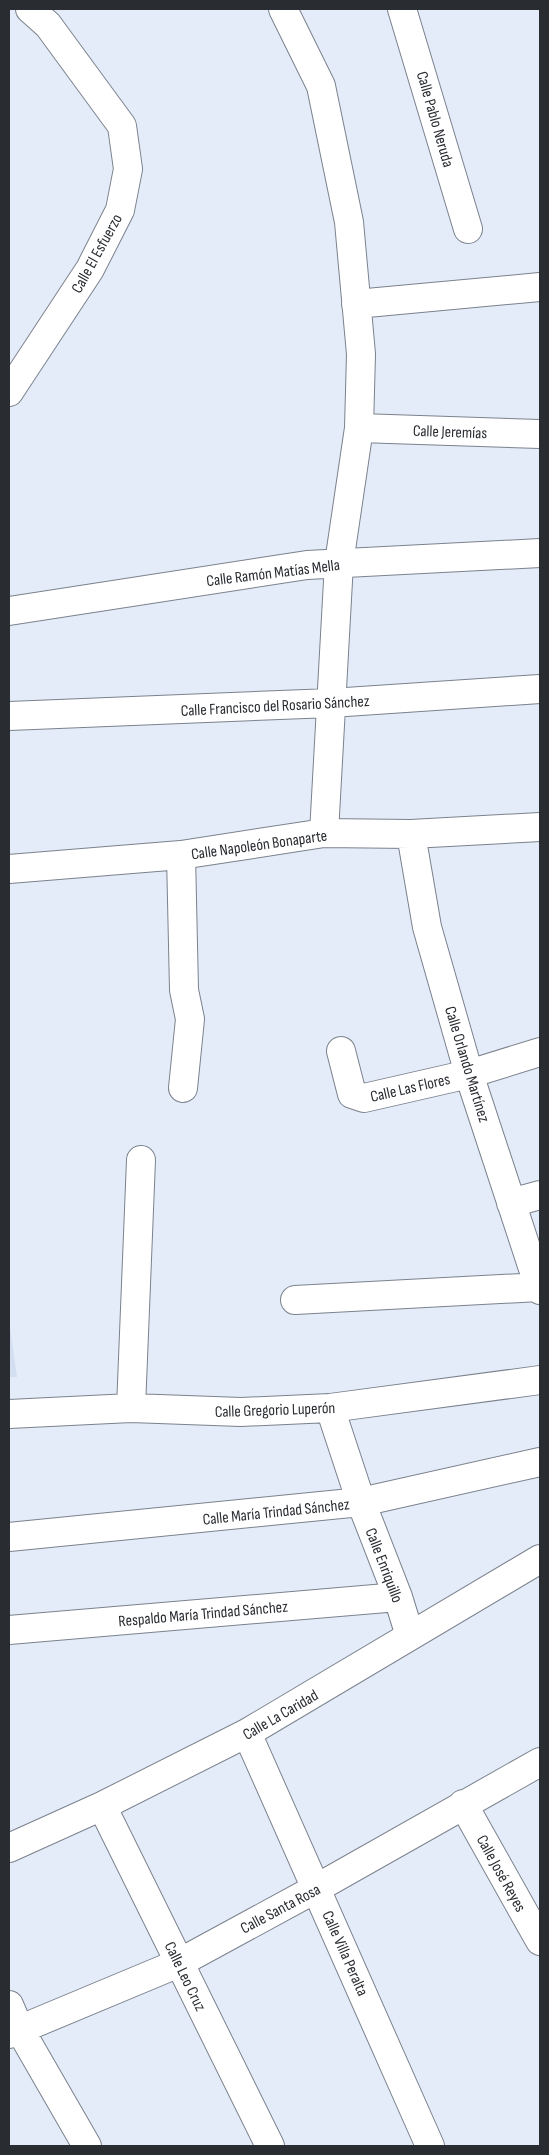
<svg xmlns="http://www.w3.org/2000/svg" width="549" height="2155" font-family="'Sofia Sans Condensed',sans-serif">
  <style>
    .built { fill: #d4def1 }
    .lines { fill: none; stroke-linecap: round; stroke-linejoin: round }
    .minor-casing { stroke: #7b828d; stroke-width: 30 }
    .minor { stroke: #fff; stroke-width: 28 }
    .labels { text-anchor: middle; stroke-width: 5; stroke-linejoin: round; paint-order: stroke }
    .street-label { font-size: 16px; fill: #292c31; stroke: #fff }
  </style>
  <rect width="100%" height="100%" fill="#e4ecf9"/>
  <path class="built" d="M9,1320L17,1377H9Z"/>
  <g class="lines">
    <defs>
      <path id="minor" d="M283,9L321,86L349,222L361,354L359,428L339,563L324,833
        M402,9L468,229
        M356,304L540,287
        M9,392L90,269L120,210L128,169L122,126L48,25L30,9
        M359,428L540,434
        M9,611L307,565L540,553
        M9,716L331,703L540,689
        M411,834L427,927L469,1074L540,1290
        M181,855L184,990L190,1019L183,1088
        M9,869L181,855L324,833L411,834L540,827
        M341,1051L352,1094L364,1098L469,1074L540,1052
        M511,1203L540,1195
        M295,1300L539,1287
        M131,1408L141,1160
        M330,1408L361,1502L398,1597L410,1636
        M9,1414L131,1408L241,1412L330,1408L540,1380
        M9,1537L361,1502L540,1462
        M9,1630L398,1597
        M247,1733L430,2146
        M463,1804L540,1941
        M102,1806L270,2146
        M9,1848L102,1806L247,1733L540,1559
        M9,2005L19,2028L87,2146
        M9,2034L179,1963L317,1888L540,1762"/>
    </defs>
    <use href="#minor" class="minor-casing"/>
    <use href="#minor" class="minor"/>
  </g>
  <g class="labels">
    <g class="street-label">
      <text transform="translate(436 119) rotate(74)" y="6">Calle Pablo Neruda</text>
      <text transform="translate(96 253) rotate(-61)" y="6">Calle El Esfuerzo</text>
      <text transform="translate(450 431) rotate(2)" y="6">Calle Jeremías</text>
      <text transform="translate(273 572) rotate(-7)" y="6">Calle Ramón Matías Mella</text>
      <text transform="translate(275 705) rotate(-3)" y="6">Calle Francisco del Rosario Sánchez</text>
      <text transform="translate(259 844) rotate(-8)" y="6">Calle Napoleón Bonaparte</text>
      <text transform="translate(468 1064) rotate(73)" y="6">Calle Orlando Martínez</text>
      <text transform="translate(410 1087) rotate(-13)" y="6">Calle Las Flores</text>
      <text transform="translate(275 1409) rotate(-2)" y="6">Calle Gregorio Luperón</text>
      <text transform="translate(276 1511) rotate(-6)" y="6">Calle María Trindad Sánchez</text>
      <text transform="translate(385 1565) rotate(69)" y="6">Calle Enriquillo</text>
      <text transform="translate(203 1613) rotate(-5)" y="6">Respaldo María Trindad Sánchez</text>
      <text transform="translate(280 1714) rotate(-30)" y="6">Calle La Caridad</text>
      <text transform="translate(502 1873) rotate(61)" y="6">Calle José Reyes</text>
      <text transform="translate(280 1908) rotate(-28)" y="6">Calle Santa Rosa</text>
      <text transform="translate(346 1953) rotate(66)" y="6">Calle Villa Peralta</text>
      <text transform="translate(186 1976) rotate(64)" y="6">Calle Leo Cruz</text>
    </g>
  </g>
  <rect width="549" height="2155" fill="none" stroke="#292c31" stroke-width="20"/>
</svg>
